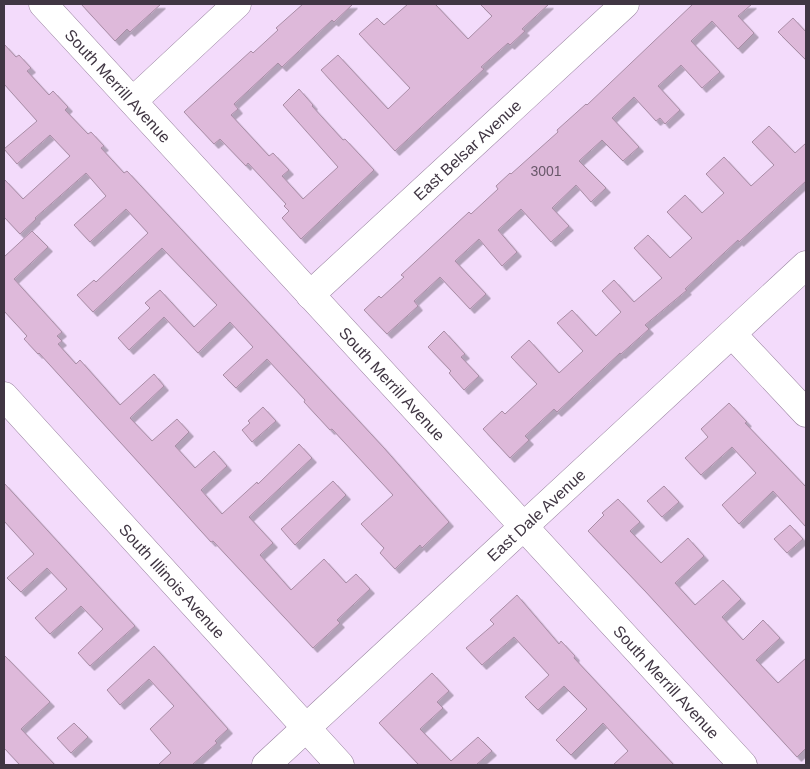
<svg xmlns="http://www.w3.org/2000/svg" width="810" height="769" font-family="Arial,sans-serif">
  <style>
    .building { fill: #deb9da; stroke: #a98da6; filter: url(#shadow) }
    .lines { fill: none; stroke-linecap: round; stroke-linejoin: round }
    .minor-casing { stroke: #9a84a1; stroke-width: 29 }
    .minor { stroke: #fff; stroke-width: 28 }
    .labels { text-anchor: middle; stroke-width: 4; stroke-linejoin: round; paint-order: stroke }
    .number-label { font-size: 14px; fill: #685769 }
    .street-label { font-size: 16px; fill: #403643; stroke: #f3dbfb }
  </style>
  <defs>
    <filter id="shadow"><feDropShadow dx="4.5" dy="4.5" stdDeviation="0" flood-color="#0004"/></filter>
  </defs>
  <rect width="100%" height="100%" fill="#f3dbfb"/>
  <path class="building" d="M81,4H161L130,32L127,29L115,41Z
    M303,4H353L334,22L332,20L282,67L278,63L234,104L238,109L231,115L269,156L273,153L289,170L282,176L303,199L338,167L283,105L299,89L313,105L312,106L343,140L345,139L374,170L301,239L282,218L289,211L284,206L286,204L248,163L246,166L220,139L214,144L184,112L251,51L253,53L278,30L276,28Z
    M408,4H435L468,39L492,16L480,4H549L522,29L525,31L510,45L508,43L481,67L484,69L395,151L321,70L338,55L388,109L410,88L359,34L377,18L384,25Z
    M693,4H752L738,16L754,33L738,49L712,21L691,41L720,72L702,88L681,65L658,86L680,110L665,124L660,118L656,121L634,97L612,118L639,147L623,161L602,140L579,161L606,188L591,202L576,185L552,208L569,226L551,242L521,209L498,230L517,252L502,266L479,239L455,261L486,294L470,309L440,277L414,301L418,306L387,334L364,310L379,296L381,298L404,277L401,275L469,212L471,214L498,189L496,186L510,173L511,174L558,132L557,130L586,104L587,105Z
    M793,18L806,32V60L778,32Z
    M4,44L16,57L19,55L31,68L27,71L49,95L53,91L68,107L65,110L88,134L91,132L104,146L101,148L124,173L127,171L181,229L384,448L449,522L422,548L420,545L395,569L380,553L384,548L361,524L393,495L332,429L330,430L304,402L305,400L267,359L236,388L223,375L253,347L230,322L198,353L164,317L129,350L118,338L150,308L145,303L160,290L194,327L217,305L162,248L93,312L77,295L94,280L96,282L148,233L126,209L90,242L74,225L106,196L86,173L35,218L36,219L20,234L4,217V179L23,199L70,156L50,135L17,164L4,149L37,121L4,84Z
    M769,126L795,153L806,143V181L739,242L738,240L685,289L687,290L645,325L649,329L621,354L620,353L557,412L554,409L525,436L529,440L510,458L483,429L502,411L505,414L537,384L511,357L529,340L559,373L583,351L557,323L572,310L596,336L621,312L602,291L614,280L634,302L662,278L634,248L648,235L670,258L692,238L667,212L685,195L702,213L724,193L706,174L724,157L751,186L774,165L752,142Z
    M32,231L48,247L14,279L62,332L57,336L62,341L58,344L76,364L80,360L120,405L154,374L164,386L130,418L152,441L177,419L189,432L175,446L195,468L214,451L227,466L201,490L222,514L257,482L258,484L299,444L312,458L249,517L273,543L260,555L291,590L324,559L346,583L356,574L370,589L337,620L340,623L313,648L213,541L211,542L39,353L38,354L24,339L27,336L4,311V257Z
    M444,331L465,354L461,357L479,376L464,390L449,373L451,371L428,347Z
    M729,403L747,422L745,423L806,487V527L773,491L739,524L722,505L756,473L732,447L701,475L685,458L708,437L701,429Z
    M263,407L276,421L252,442L242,430L250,423L248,421Z
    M333,481L346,495L295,545L281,529Z
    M4,483L135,626L90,666L78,653L103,629L81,606L50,634L35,618L67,589L47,568L21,592L7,578L34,554L4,521Z
    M664,486L679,502L662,517L647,501Z
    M618,499L640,522L630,531L661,563L688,538L704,556L675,583L695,605L723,580L741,599L722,617L743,640L763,620L780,638L756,660L778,683L806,658V748L797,757L645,591L588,531L604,515L602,513Z
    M790,525L803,539L787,553L774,539Z
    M517,595L559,644L561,641L575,656L574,658L674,765H613L628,751L603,723L571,755L556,740L587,709L564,686L538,710L525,697L549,675L514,637L482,665L466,648L494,624L490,620Z
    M154,646L228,729L215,741L217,743L192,765H158L171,753L150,729L174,706L149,679L120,705L107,690Z
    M4,655L50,702L21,729L55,765H20L4,748Z
    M432,673L449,691L437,702L443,708L420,729L451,761L478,737L492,751L476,765H419L379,723Z
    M74,723L88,737L71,753L57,738Z"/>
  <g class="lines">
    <defs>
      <g id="minor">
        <path id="s1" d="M43,4L743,765"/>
        <path d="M133,101L237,4"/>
        <path id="s2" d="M310,295L625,4"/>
        <path d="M732,334L806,413"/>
        <path id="s3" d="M4,396L340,765"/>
        <path id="s4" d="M266,765L806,265"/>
      </g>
    </defs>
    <use href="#minor" class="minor-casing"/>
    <use href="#minor" class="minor"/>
  </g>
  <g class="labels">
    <g class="number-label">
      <text x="546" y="176">3001</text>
    </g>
    <g class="street-label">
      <text dy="6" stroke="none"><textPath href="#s1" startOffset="111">South Merrill Avenue</textPath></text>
      <text dy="6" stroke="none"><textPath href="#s2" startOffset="214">East Belsar Avenue</textPath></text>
      <text dy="6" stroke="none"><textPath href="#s1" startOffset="516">South Merrill Avenue</textPath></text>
      <text dy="6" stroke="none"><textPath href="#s4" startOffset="368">East Dale Avenue</textPath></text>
      <text dy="6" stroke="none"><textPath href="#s3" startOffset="250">South Illinois Avenue</textPath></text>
      <text dy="6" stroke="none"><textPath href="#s1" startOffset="921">South Merrill Avenue</textPath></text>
    </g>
  </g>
  <rect width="810" height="769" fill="none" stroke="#403643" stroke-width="10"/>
</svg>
